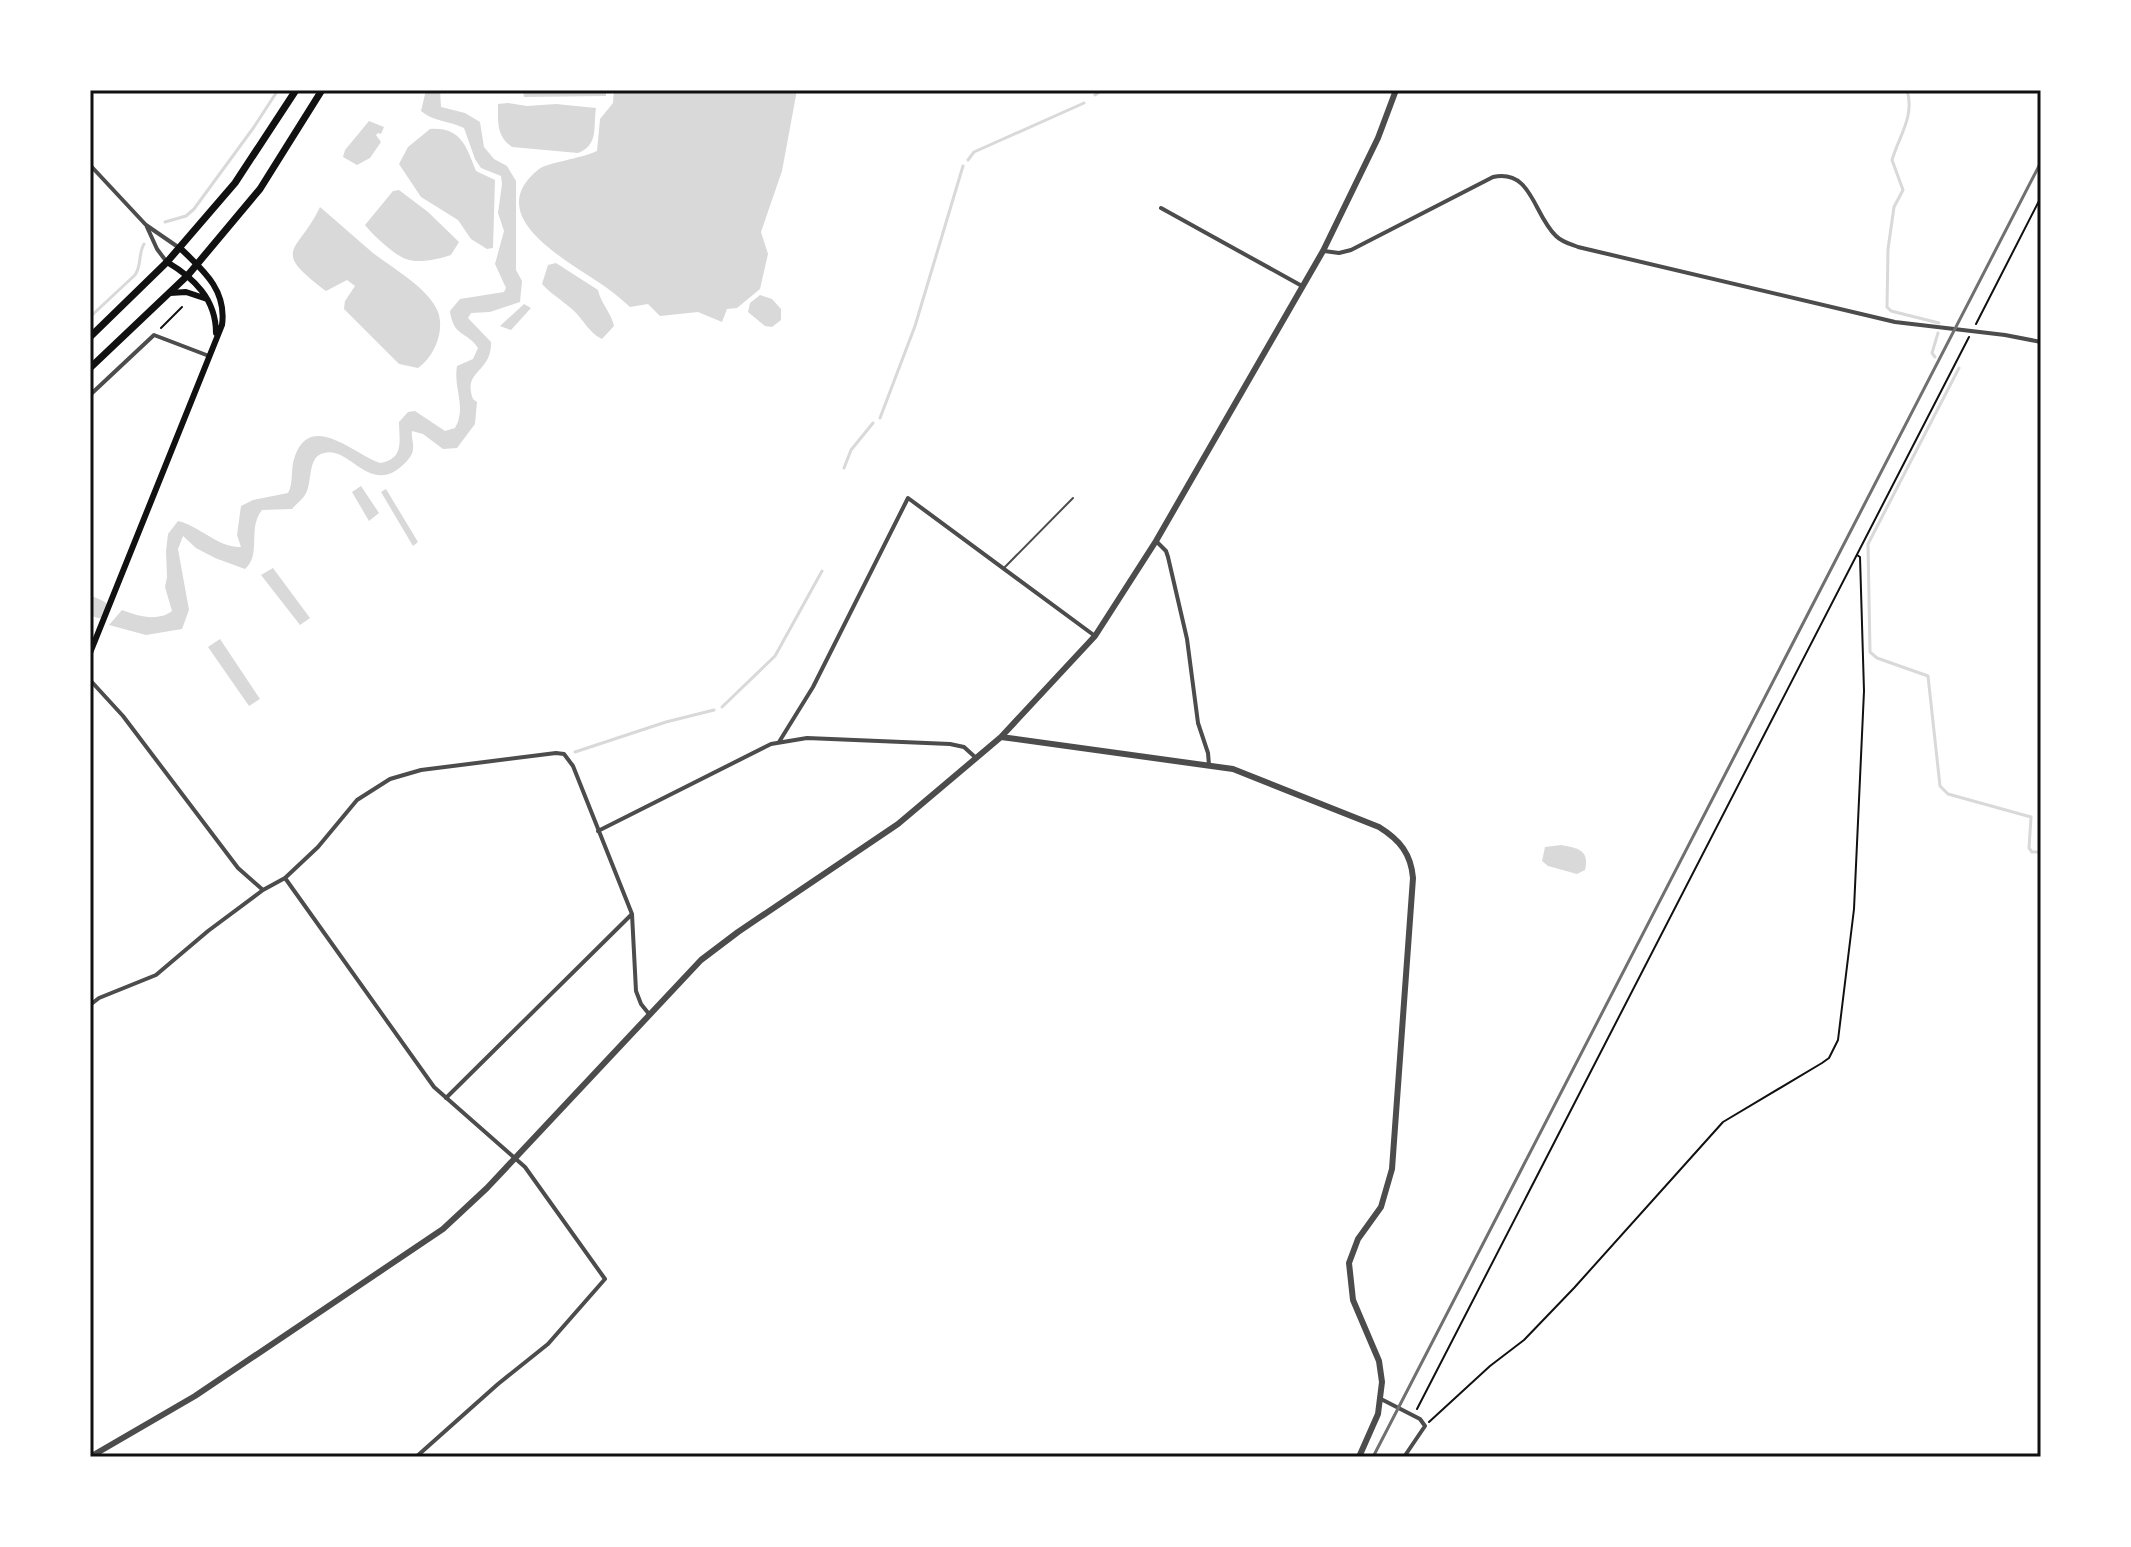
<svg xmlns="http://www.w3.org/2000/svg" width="2131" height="1547" font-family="Spectral,serif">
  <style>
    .water { fill: #d9d9d9 }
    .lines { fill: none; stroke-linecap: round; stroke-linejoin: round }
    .stream { stroke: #d9d9d9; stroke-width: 3 }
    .river { stroke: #d9d9d9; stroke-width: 18 }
    .path { stroke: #111; stroke-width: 2 }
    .service { stroke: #4c4c4c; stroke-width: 2 }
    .minor { stroke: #4c4c4c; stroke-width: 4 }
    .tertiary { stroke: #4c4c4c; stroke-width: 6 }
    .secondary { stroke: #111; stroke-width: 6 }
    .primary { stroke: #111; stroke-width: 7 }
    .trunk { stroke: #111; stroke-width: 7 }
    .rail { stroke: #707070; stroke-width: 3 }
    .neatline { fill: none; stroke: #111; stroke-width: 3 }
  </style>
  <rect width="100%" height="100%" fill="#fff"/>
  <path class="water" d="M426,90H440L441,107L465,113L480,122L484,147L494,159L507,166L516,181V270L522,281L520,302L490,312L471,313L468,318L491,342C492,373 462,370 473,399L477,402L475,424L457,448L443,449L423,434L412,431C411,437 414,444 413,449C413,455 407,461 403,465C368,498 347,439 319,455C308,462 312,485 305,495C302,500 296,504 292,509L262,510C247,528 262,555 245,569L215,558L196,548L183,536L178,549L189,610L182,629L146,635L109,625L122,610C137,616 158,622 172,611L165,587L167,577L166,551L168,534L178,521C200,526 218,548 241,547L237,535L241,506L253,500L288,493C294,483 290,468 295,456C311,411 355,455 380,463C405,459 399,440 399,422L408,412L415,411L445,431L455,428C467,407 453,388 457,366L473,359L478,348C467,331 453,337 450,311L460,299L504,292L506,288L495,264L504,231L498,213L502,184L501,176L481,168L475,159L464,128C450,121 432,121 421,111Z
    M523,90H606V96L524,97Z
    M614,90H797L782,171L761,232L768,254L760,289L737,308L727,309L722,322L698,312L660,316L648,304L630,307C624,302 618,296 611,291C579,266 476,219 539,169C546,163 583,158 597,151L600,119L613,103Z
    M508,103L527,106L556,104L596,108C593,127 599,145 578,153L512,147C496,136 498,121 498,104Z
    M369,121L384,127L381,134L378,133L376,135L381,142L370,158L357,165L343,157L345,150Z
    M430,129C461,127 466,146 476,171L495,180L493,248L487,249L471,239L458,220L421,197L399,164L408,147Z
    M399,190L428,212L459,242L451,255C439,259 418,264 406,259C394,255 373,235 365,225L393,191Z
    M320,207C338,222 355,238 373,253C392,268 429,288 438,312C445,331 434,357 418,368L399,364L344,309L345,301L355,286L347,280L326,291C269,248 298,254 320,207Z
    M556,263L598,290C601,304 611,312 614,326L602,339C589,333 583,319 573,310C562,300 551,294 542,284L548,265Z
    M760,295L772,299L781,309V320L772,327L765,326L748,312L750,303Z
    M524,304L531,308L511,330L500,326Z
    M361,486L379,513L369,521L352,492Z
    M386,489L418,542L413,546L381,492Z
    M273,568L310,618L300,625L261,575Z
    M220,639L260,699L249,706L208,647Z
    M1561,845C1578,848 1590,850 1585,870L1577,874L1548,866L1542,861L1545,847Z"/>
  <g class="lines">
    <path class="stream" d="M1907,90C1915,116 1899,136 1892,160L1903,190L1894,207L1888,249L1887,307L1891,311L1939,323
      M1095,95L1102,90
      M968,160L974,152L1084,103
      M165,222L186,216L194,209L254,127L278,90
      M90,317L135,275C142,265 138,254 144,244
      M1935,357L1932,353L1938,333
      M1959,368L1868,544L1870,652L1877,658L1928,676L1940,786L1948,794L2031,817L2029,848L2032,852H2041
      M880,418L915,326L963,166
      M844,468L851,450L873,423
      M722,707L775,656L822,571
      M575,752L666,722L714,710"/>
    <path class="river" d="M90,605L99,609"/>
    <path class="path" d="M1976,324L2041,197
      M161,328L182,307
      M1417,1409L1969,337
      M1429,1422L1490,1366L1524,1340L1574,1288L1723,1122L1822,1063L1829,1058L1838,1040L1854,909L1864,691L1860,557L1857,555"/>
    <path class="service" d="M1004,568L1073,498"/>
    <path class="minor" d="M90,165L146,225L178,247
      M1161,208L1302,286
      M147,227L157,249L166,261
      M1324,251L1339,253L1351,250L1493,177C1532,169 1533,214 1556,236C1562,242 1570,244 1578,247L1895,322L2005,335L2041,342
      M90,395L154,335L209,356
      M1156,541L1166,551L1168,557L1187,639L1198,723L1208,753L1209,765
      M90,680L123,716L238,868L263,890
      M779,742L813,687L908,498L1095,636
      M598,831L771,744L807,738L950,744L964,747L975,757
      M285,878L434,1087L525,1167L605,1279L548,1344L498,1384L416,1457
      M90,1005L99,998L156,975L208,931L263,890L285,878L318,847L357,800L390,779L421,770L556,753L564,754L573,766L632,914L636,991L641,1004L649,1014
      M446,1098L632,914
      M1381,1399L1420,1419L1425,1426L1404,1457"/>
    <path class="tertiary" d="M1001,737L1233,769L1379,827C1400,840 1411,854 1413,878L1392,1169L1381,1207L1358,1239L1349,1263L1353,1300L1379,1361L1382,1382L1378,1414L1359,1457
      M90,1457L195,1396L443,1229L487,1188L701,960L738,932L898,824L1001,737L1095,636L1156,541L1323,251L1378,138L1396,90"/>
    <path class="secondary" d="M167,262C194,278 216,299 216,333
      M170,293L186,292L207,299
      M90,653L222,325C227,290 203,270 180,248"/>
    <path class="primary" d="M167,262L235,183L296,90
      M188,275L260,189L322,90"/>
    <path class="trunk" d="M90,337L167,262
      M90,368L188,275"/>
    <path class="rail" d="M1373,1457L2041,162"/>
  </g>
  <rect width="2131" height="1547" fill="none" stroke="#ffffff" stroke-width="184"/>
  <rect x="92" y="92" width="1947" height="1363" class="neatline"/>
</svg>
